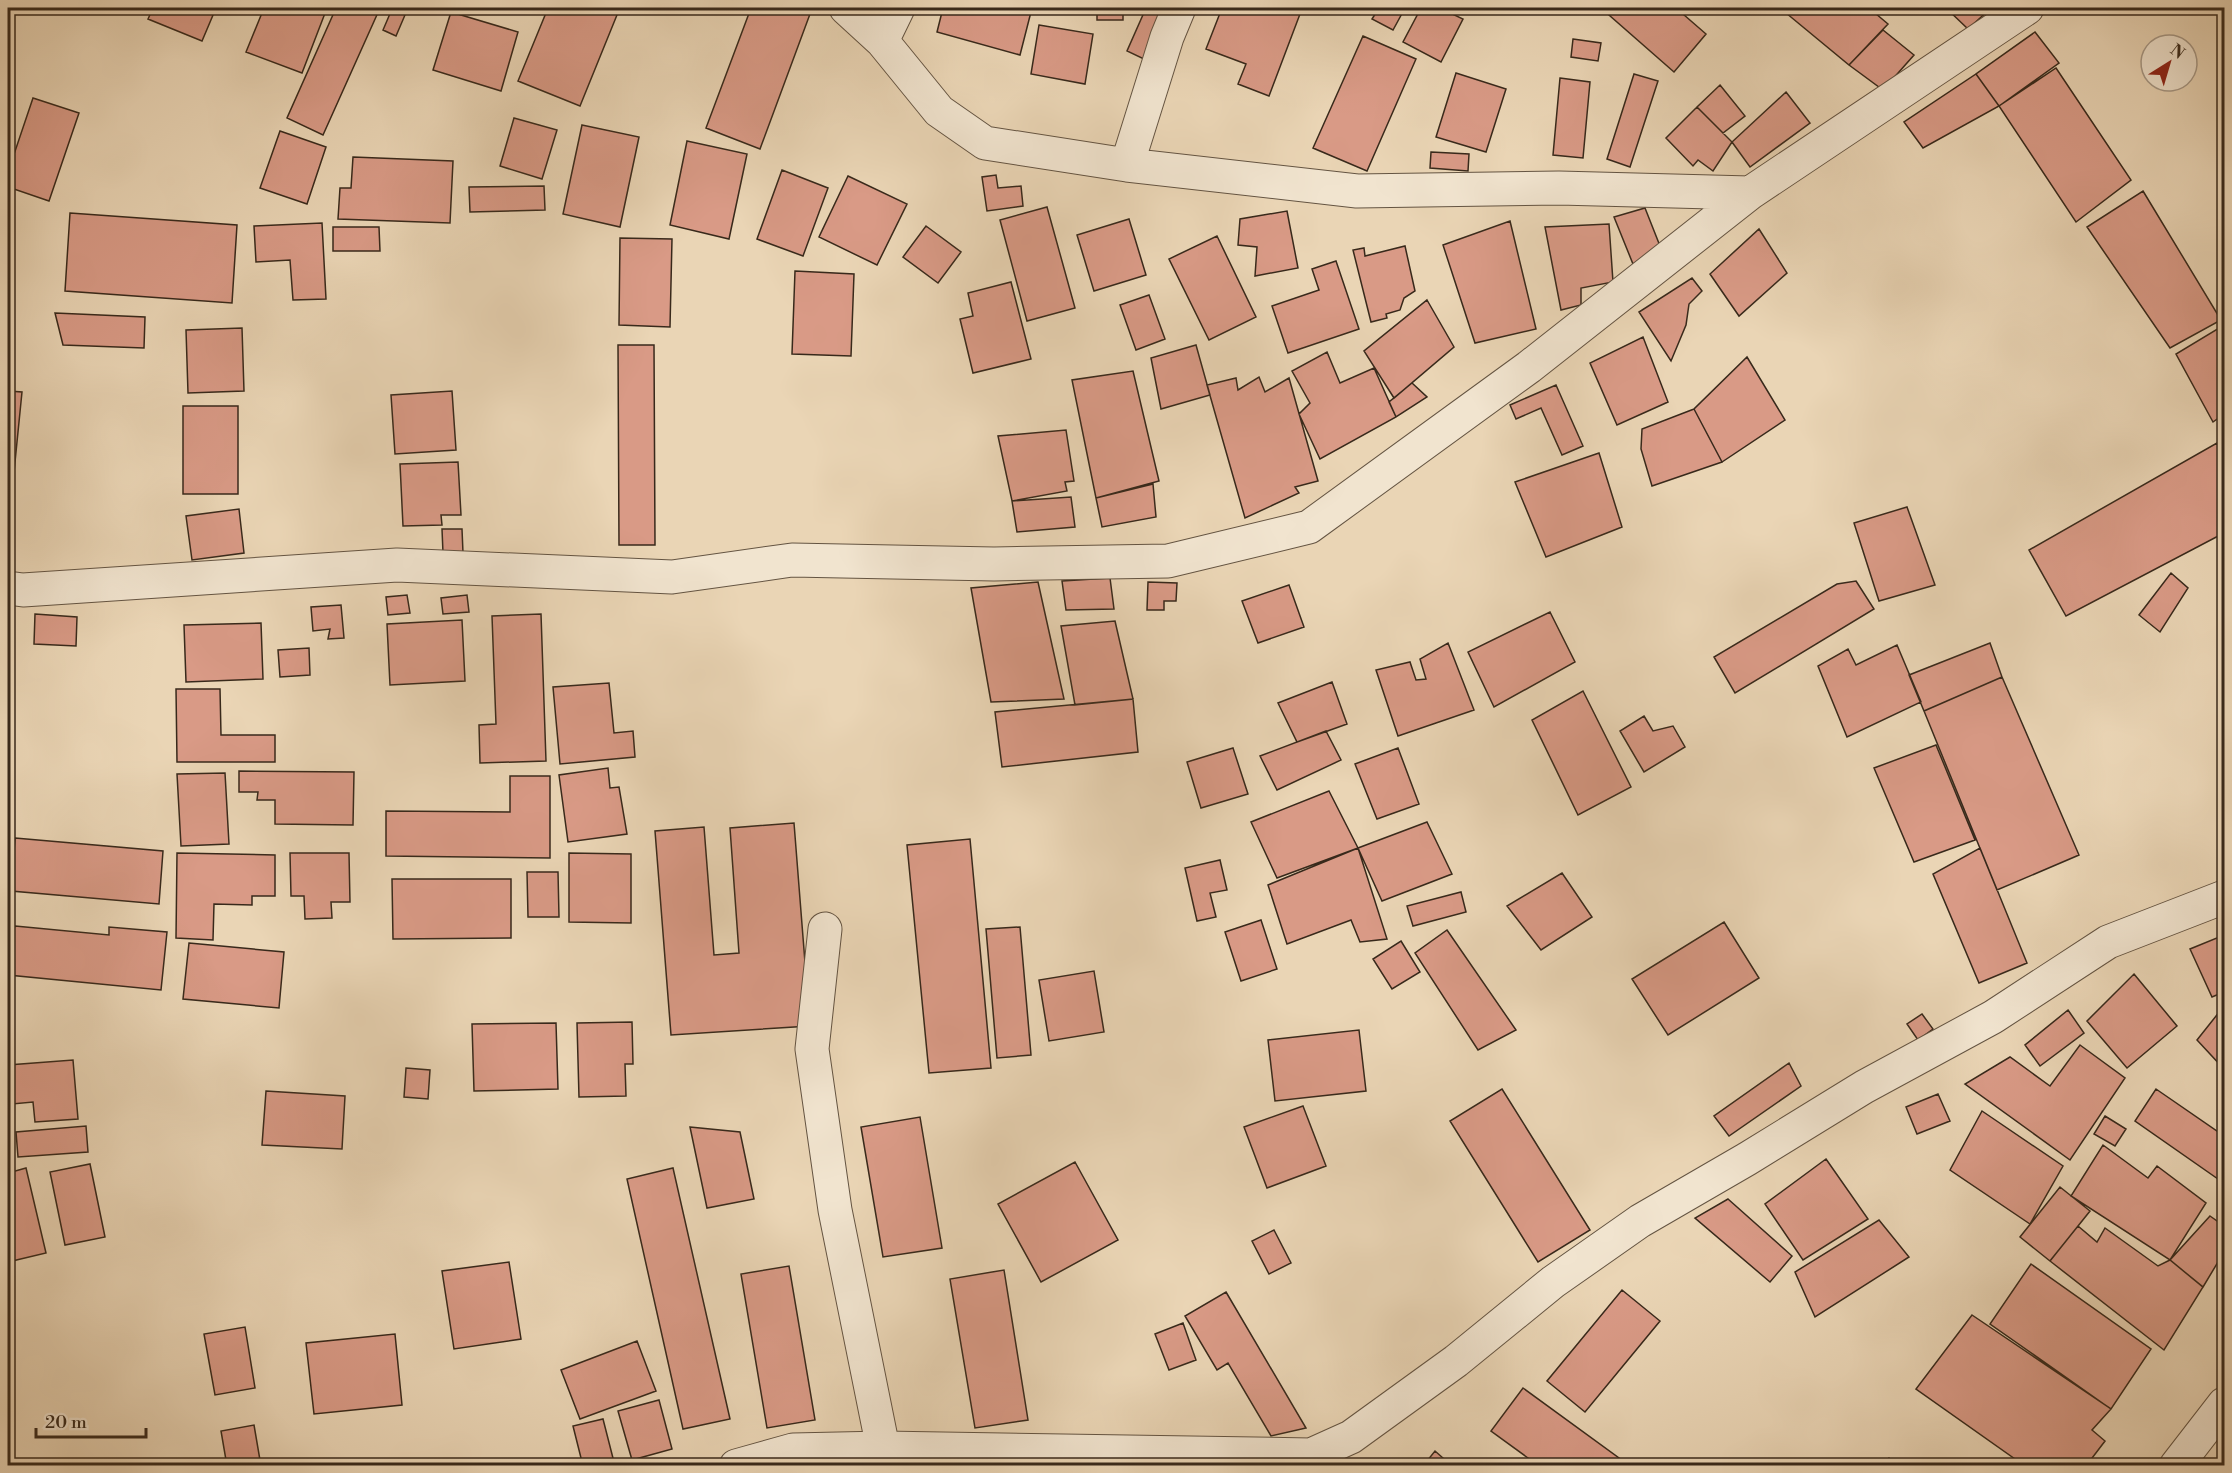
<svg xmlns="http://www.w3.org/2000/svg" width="2232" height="1473" font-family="'Libre Bodoni',serif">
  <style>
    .building { fill: #d99a86; stroke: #38291b; stroke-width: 1.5 }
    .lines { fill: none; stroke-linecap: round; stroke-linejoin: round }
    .minor-casing { stroke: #645442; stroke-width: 35 }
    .minor { stroke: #f1e4cf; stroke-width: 33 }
  </style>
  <rect width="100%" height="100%" fill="#ead5b5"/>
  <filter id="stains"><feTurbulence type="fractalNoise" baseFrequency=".00333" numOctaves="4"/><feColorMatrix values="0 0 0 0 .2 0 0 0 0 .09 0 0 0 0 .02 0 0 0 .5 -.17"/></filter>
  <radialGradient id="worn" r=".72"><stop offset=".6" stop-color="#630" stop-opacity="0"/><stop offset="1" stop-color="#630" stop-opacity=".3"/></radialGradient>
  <path class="building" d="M153,8H216L202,41L148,19Z
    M264,8H327L302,73L246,52Z
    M336,8H380L323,135L287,118Z
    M548,8H613L619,10L580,106L518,81Z
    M751,8H793L810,14L760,149L706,128Z
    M943,8H1032L1020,55L937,32Z
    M1097,8H1123V20H1097Z
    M1146,8H1155L1166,13L1146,60L1127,51Z
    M1222,8H1282L1300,14L1269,96L1238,84L1246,64L1206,49Z
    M1379,8H1405L1393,30L1372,19Z
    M1421,8H1440L1463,19L1441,62L1403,42Z
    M1601,8H1676L1706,34L1674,72Z
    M1780,8H1869L1888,24L1849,65Z
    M1946,8H1991L1968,29Z
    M392,9L405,15L396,36L383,30Z
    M451,12L518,32L501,91L433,70Z
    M1039,25L1093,34L1085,84L1031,74Z
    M1883,30L1914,55L1883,90L1849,65Z
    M2035,32L2059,63L1999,106L1976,74Z
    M1363,36L1416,59L1367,171L1313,148Z
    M1573,39L1601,43L1598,61L1571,57Z
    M2056,68L2131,180L2076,222L1999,106Z
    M1456,73L1506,89L1486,152L1436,137Z
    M1634,74L1658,81L1630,167L1607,159Z
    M1976,74L1999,106L1923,148L1904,122Z
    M1560,78L1590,82L1583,158L1553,155Z
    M1720,85L1745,116L1723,133L1697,107Z
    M1786,92L1810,123L1750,167L1732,142Z
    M33,98L79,113L49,201L8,187V172Z
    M1697,107L1732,142L1713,171L1698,160L1693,166L1666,138Z
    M514,118L557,130L542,179L500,166Z
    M582,125L639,137L620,227L563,214Z
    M280,131L326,147L307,204L260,188Z
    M687,141L747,154L729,239L670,225Z
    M1431,152L1469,154L1468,171L1430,168Z
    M353,157L453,161L450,223L338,219L340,188H351Z
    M782,170L828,188L803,256L757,239Z
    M996,175L998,188L1021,186L1023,206L987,211L982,177Z
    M848,176L907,204L877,265L819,237Z
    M544,186L545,210L470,212L469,187Z
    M2143,191L2221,320L2170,348L2087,227Z
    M1047,207L1075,308L1027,321L1000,220Z
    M1645,208L1660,246L1633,264L1614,217Z
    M1287,211L1298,268L1255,276L1257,247L1238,245L1240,219Z
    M70,213L237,225L232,303L65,291Z
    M1129,219L1146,275L1094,291L1077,235Z
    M1510,221L1536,329L1475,343L1443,245Z
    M322,223L326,299L293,300L290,260L256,262L254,226Z
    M1609,224L1613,282L1581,288V305L1561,310L1545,227Z
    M926,226L961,252L938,283L903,257Z
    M333,227H379L380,251H333Z
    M1759,229L1787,273L1739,316L1710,274Z
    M1217,236L1256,317L1209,340L1169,259Z
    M620,238L672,239L670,327L619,325Z
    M1405,246L1415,291L1404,298L1400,310L1386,314L1387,318L1371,322L1353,250L1364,248L1365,256Z
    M1336,261L1359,329L1288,353L1272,306L1319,290L1312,269Z
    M795,271L854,274L851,356L792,354Z
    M1692,278L1702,291L1689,304L1686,325L1671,361L1639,312Z
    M1011,282L1031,359L973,373L960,319L973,316L968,293Z
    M1149,295L1165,339L1136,350L1120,305Z
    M1427,300L1454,347L1394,398L1364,351Z
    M55,313L145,317L144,348L63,345Z
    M2224,325V414L2213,422L2176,354Z
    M242,328L244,391L188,393L186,330Z
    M1643,337L1668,402L1617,425L1590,363Z
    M618,345H654L655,545H619Z
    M1196,345L1210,395L1161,409L1151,358Z
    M1327,352L1340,383L1374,368L1396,417L1320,459L1299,414L1310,403L1292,371Z
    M1747,357L1785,420L1722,462L1694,409Z
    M1133,371L1159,481L1096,498L1072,380Z
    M1259,377L1265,392L1289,378L1318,481L1295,487L1299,493L1245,518L1207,385L1236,378L1238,390Z
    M1412,383L1427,397L1396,417L1389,402Z
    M1556,385L1583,446L1562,455L1541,408L1516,419L1510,405Z
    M8,391L22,392L8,532Z
    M452,391L456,450L395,454L391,395Z
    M183,406H238V494H183Z
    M1694,409L1722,462L1652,486L1641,449L1642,429Z
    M1066,430L1074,481L1065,482L1067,491L1012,501L998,436Z
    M2217,443L2224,452V533L2066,616L2029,550Z
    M1599,453L1622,527L1546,557L1515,482Z
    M458,462L461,515H441L442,525L403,526L400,464Z
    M1153,484L1156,517L1102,527L1096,498Z
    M1071,497L1075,527L1017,532L1012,501Z
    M1907,507L1935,585L1879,601L1854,523Z
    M239,509L244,553L192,560L186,516Z
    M442,529H462L463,553H443Z
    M2171,573L2188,588L2160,632L2139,615Z
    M1110,578L1114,609L1066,610L1062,581Z
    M1856,581L1874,609L1735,693L1714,657L1837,584Z
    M1038,582L1064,699L991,702L971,588Z
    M1148,582L1177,583L1176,601H1164V610H1147Z
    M1289,585L1304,627L1258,643L1242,601Z
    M407,595L410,613L388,615L386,597Z
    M467,595L469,612L443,614L441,598Z
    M341,605L344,638L328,639L330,629L313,631L311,607Z
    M1550,612L1575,662L1494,707L1468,652Z
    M35,614L77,617L76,646L34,644Z
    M541,614L546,761L480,763L479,725L496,724L492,616Z
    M462,620L465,681L390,685L387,624Z
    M1115,621L1133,699L1075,705L1061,626Z
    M261,623L263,679L186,682L184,625Z
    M1448,643L1474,710L1398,736L1376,670L1410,662L1416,680L1426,679L1420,659Z
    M1990,643L2002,677L1924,711L1909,675Z
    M1897,645L1921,702L1847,737L1818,666L1848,649L1856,665Z
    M309,648L310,675L280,677L278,650Z
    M2002,677L2079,855L1997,890L1924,711Z
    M1332,682L1347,724L1297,742L1278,703Z
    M609,683L614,733L633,731L635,757L560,764L553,687Z
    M176,689H220L221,735H275V762H177Z
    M1583,691L1631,787L1578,815L1532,720Z
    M1133,699L1138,752L1002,767L995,712Z
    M1644,716L1653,731L1673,726L1685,747L1644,772L1620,731Z
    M1326,731L1341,760L1277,790L1260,756Z
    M1936,745L1975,840L1914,862L1874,768Z
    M1233,748L1248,794L1201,808L1187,762Z
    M1398,748L1419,804L1377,819L1355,764Z
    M608,768L610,788L619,787L627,834L568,842L559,775Z
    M239,771L354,772L353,825L275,824V800H257L258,792H239Z
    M225,773L229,844L181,846L177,774Z
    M510,776H550V858L386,856V811L510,812Z
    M1329,791L1358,848L1277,878L1251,822Z
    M1427,822L1452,874L1382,901L1358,848Z
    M794,823L810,1026L671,1035L655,831L704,827L714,955L739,953L730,828Z
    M15,838L163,851L159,904L11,891Z
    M970,839L991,1068L929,1073L907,845Z
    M1358,848L1387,939L1360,942L1351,920L1287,944L1268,885Z
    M1980,848L2027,963L1979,983L1933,874Z
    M177,853L275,855V896H252V905L214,904L213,940L176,938Z
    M290,853H349L350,902H331L332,918L305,919L304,896H291Z
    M569,853L631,854V923L569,922Z
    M1220,860L1227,890L1210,893L1216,917L1197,921L1185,868Z
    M527,872H558L559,917H528Z
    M1562,873L1592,917L1541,950L1507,906Z
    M392,879H511V938L393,939Z
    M1461,892L1466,912L1413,926L1407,906Z
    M1261,920L1277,969L1241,981L1225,932Z
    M1724,922L1759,978L1668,1035L1632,979Z
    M15,926L109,935V927L167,932L161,990L8,975V953H11L12,934Z
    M1020,927L1031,1055L997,1058L986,929Z
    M1447,930L1516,1030L1478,1050L1415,953Z
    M2224,935V992L2212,997L2190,949Z
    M1401,941L1420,972L1392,989L1373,959Z
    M189,943L284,952L279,1008L183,999Z
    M1094,971L1104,1032L1049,1041L1039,980Z
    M2134,974L2177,1026L2127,1068L2087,1021Z
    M2224,1006V1069L2197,1040Z
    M2068,1010L2084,1033L2040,1066L2025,1045Z
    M1922,1014L1933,1029L1918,1040L1907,1024Z
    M632,1022L633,1064H625L626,1096L579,1097L577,1023Z
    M556,1023L558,1089L474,1091L472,1024Z
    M1359,1030L1366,1091L1275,1101L1268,1040Z
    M2080,1045L2125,1078L2070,1160L1965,1084L2010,1057L2050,1086Z
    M73,1060L78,1119L35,1122L33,1102L12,1104L8,1065Z
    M1789,1063L1801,1086L1729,1136L1714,1116Z
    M406,1068L430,1070L428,1099L404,1097Z
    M1502,1089L1590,1230L1538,1262L1450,1121Z
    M2156,1089L2224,1136V1170L2218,1179L2135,1121Z
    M266,1091L345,1096L342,1149L262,1145Z
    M1938,1094L1950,1121L1917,1134L1906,1107Z
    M1303,1106L1326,1166L1267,1188L1244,1127Z
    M1982,1111L2063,1166L2030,1224L1950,1170Z
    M2105,1116L2126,1129L2115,1146L2094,1134Z
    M920,1117L942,1248L883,1257L861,1127Z
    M86,1126L88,1152L18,1157L16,1132Z
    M690,1127L740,1132L754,1199L707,1208Z
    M2103,1145L2148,1178L2157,1166L2206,1203L2170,1260L2071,1196Z
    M1826,1159L1868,1219L1803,1260L1765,1204Z
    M1075,1162L1118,1240L1041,1282L998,1204Z
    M90,1164L105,1237L65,1245L50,1172Z
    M26,1168L46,1253L8,1262V1173Z
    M673,1168L730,1419L683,1429L627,1179Z
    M2060,1187L2090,1211L2050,1261L2020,1237Z
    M1728,1199L1792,1256L1770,1282L1695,1218Z
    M2210,1216L2224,1226V1252L2203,1287L2170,1260Z
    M1879,1220L1909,1257L1815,1317L1795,1272Z
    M2078,1226L2097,1242L2105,1228L2158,1266L2170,1260L2203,1287L2164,1350L2050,1261Z
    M1274,1230L1291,1263L1269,1274L1252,1241Z
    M509,1262L521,1339L454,1349L442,1271Z
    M2031,1264L2151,1349L2111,1409L1990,1324Z
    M789,1266L815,1420L767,1428L741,1274Z
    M1004,1270L1028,1420L975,1428L950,1279Z
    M1622,1290L1660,1321L1585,1412L1547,1381Z
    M1226,1292L1306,1428L1271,1436L1228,1363L1217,1370L1185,1316Z
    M1972,1315L2111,1409L2092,1430L2105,1441L2086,1466H2065L2062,1463L2061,1466H2025L1916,1389Z
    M1183,1323L1196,1360L1169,1370L1155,1334Z
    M245,1327L255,1388L215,1395L204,1334Z
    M395,1334L402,1405L314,1414L306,1343Z
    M637,1341L656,1391L580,1419L561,1370Z
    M1523,1388L1630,1466H1539L1491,1431Z
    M659,1400L672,1449L632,1460L618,1411Z
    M603,1419L615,1466H583L573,1426Z
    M254,1425L261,1466H227L221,1431Z
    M1435,1451L1452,1466H1423Z
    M1889,1458L1900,1466H1884Z"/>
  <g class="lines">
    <defs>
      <path id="minor" d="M846,8L882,41L939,111L985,143L1127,165L1357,191L1559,188L1750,193
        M882,41L898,8
        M1127,165L1167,37L1179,8
        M8,588L23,590L397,565L672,577L792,560L994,564L1168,561L1309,527L1529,367L1750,193L2027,8
        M825,929L812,1049L835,1210L883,1448
        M736,1466L793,1450L883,1448L1311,1455L1351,1437L1456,1361L1553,1282L1640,1221L1747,1159L1864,1087L1993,1017L2108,942L2224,897
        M2176,1466L2224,1404"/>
    </defs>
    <use href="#minor" class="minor-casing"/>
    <use href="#minor" class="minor"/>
  </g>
  <rect width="2232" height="1473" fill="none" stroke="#ead5b5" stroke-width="30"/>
  <rect x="9" y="9" width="2214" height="1455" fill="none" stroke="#38291b" stroke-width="3"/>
  <rect x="15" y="15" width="2202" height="1443" fill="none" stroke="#38291b" stroke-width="1.5"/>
  <g transform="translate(2169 63) rotate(37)"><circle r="28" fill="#f1e4cf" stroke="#a79987" stroke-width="1.5"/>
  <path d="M0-4.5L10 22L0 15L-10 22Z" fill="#8f2418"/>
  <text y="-9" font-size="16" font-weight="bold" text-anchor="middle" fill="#38291b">N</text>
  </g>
  <path d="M36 1428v9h110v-9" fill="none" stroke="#38291b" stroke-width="3"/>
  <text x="45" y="1428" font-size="18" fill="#38291b" stroke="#f1e4cf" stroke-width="4.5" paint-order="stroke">20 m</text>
  <rect width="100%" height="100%" filter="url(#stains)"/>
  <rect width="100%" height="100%" fill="url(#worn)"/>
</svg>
